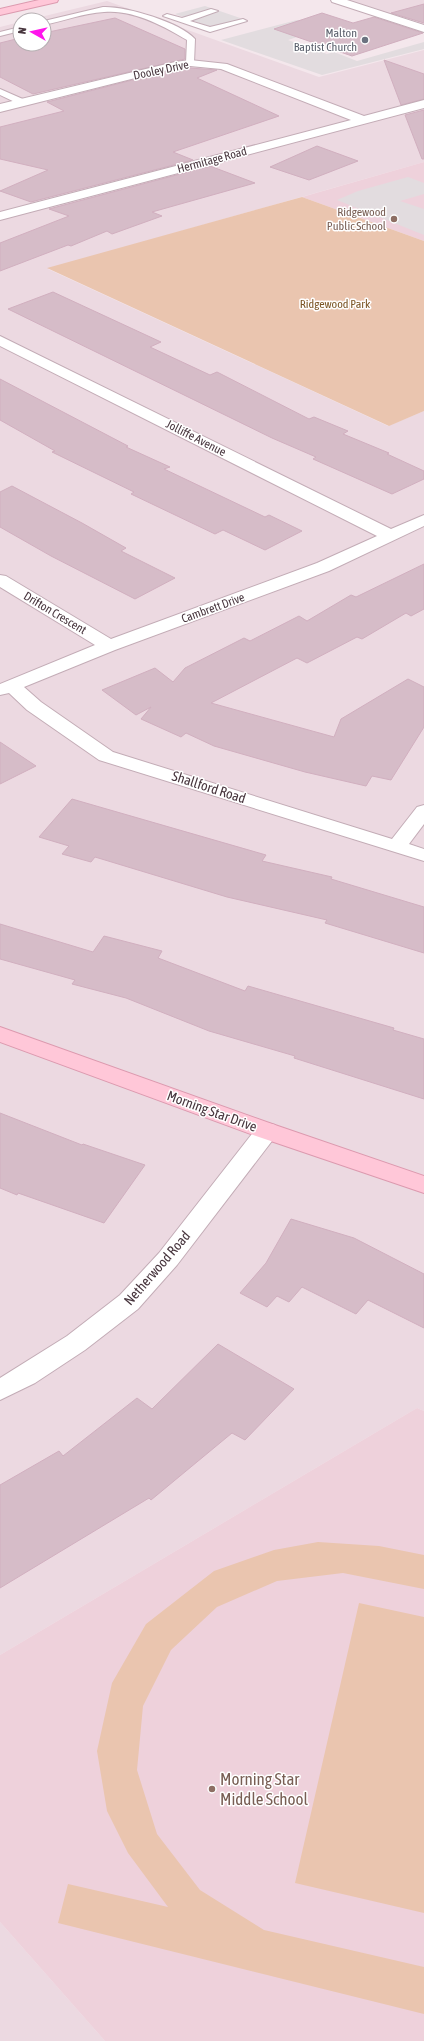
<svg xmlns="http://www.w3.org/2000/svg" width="424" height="2041" font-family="'Asap Condensed',sans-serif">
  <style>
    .residential { fill: #ecd9e1 }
    .education { fill: #eed1db }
    .green { fill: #eac5af }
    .parking { fill: #e2dcdf }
    .building { fill: #d6bcc8; stroke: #d1afbf }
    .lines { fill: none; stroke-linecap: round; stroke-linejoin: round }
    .lane-casing { stroke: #c3acb6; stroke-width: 2 }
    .street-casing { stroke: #c3acb6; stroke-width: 2 }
    .secondary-casing { stroke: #dc9aaf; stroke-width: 2 }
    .lane { fill: #fff; fill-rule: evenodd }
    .street { fill: #fff; fill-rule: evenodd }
    .secondary { fill: #ffc7d8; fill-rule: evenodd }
    .worship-dot { fill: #6b7280; stroke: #fff; stroke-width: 1.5 }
    .education-dot { fill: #8d6e63; stroke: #fff; stroke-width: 1.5 }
    .labels { text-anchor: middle; stroke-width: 3; stroke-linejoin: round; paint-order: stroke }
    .far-worship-label { font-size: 12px; fill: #5b616d; stroke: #fff; text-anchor: end }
    .far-street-label { font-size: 12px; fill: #48363e; stroke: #fff }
    .far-education-label { font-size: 12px; fill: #785e54; stroke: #fff; text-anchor: end }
    .far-park-label { font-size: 12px; fill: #7c5626; stroke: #fff }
    .street-label { font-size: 14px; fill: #48363e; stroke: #fff }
    .near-education-label { font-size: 17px; fill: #785e54; stroke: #fff; text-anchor: start }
  </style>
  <rect width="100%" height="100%" fill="#f4e7ec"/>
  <path class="residential" d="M347,0H424V30Z
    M107,1L319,77L424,50V162L48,269L388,426L424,411V1411L417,1408L0,1655V27L20,22V44H44V20H28Z
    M0,1922L105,2041H0Z"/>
  <path class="education" d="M424,162V241L302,197Z
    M417,1408L424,1411V2041H105L0,1922V1655Z"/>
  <path class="green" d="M302,197L424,241V411L389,426L47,268Z
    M318,1542L379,1546L424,1555V1589L343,1573L277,1581L217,1607L171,1650L143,1706L137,1770L157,1834L200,1890L264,1930L424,1967V2014L58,1923L68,1884L168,1907L128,1853L107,1811L97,1751L112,1683L146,1624L214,1571L274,1550Z
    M359,1603L424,1617V1913L295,1883Z"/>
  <path class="parking" d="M205,6L246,20L216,29L175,14Z
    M297,20L305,22L312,32L288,40L327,54L334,52L357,61L424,42V49L322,75L221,40Z
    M408,177L424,183V194L400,201L424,209V235L337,200L358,191Z"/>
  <path class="building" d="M424,4V23L391,13Z
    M322,13L353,23L374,17L423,33L352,56L274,29Z
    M115,18L185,49V59L33,94L0,77V43L20,38V44H44V33Z
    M384,60L424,74V99L401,105Z
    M190,68L217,70L197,78L279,116L173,152L193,160L31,202L0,191L48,170L0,159V127L64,111L47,102L175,69Z
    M424,110V159H422L405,115Z
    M317,146L358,161L309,180L270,167Z
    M210,166L255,183L152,212L162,216L112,234L107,231L71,246L68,245L0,271V243L69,216L49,209Z
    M53,292L161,342L150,347L210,375L217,372L309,419L314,417L348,431L343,434L389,453L387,454L424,471V479L392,494L313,459L316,457L272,438L8,309Z
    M0,379L128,446L126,447L170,467L164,469L265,517L269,515L302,531L265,550L223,530L215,534L131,494L134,492L52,452L55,451L0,420Z
    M12,486L82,523L126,548L121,551L175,578L135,599L51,556L0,527V492Z
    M424,564V609L411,616L406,613L362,639L357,637L307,663L297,658L211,703L334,737L341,719L408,679L424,687V727L391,780L372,776L366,786L305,772L214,746L186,733L181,737L141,719L151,707L136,715L102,690L155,668L173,682L185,668L244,638L250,641L299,616L307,621L351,595L356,597Z
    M0,742L36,766L0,784Z
    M72,799L266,855L262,861L332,877L331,879L424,907V953L325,923L327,920L227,897L95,857L91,862L62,854L69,846L39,837Z
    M0,924L93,952L104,936L162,951L158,958L245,991L248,986L394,1028L393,1030L424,1039V1099L294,1058L295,1056L209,1031L126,998L72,984L75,980L0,959Z
    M0,1113L82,1145L83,1144L145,1165L104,1223L18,1193L17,1195L0,1188Z
    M291,1219L354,1238L424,1274V1328L368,1300L356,1314L302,1287L289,1302L277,1296L267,1307L240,1293L266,1263Z
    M218,1344L294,1389L245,1440L232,1433L151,1500L149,1498L0,1588V1485L59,1451L63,1456L137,1398L152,1409Z"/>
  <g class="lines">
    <defs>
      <path id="lane" d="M103,7C125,6 180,22 195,39L194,63L190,65L186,63L187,40C164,26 132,9 104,12C83,13 64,21 44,25V21Z
        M211,9L218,11L190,21L210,27L243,19L247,21L210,32L163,16L167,14L182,18Z
        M20,27V31L0,36V32Z
        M0,89L25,100L26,102L22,105L19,104L0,95Z"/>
      <path id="street" d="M331,0H347L424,25V32L332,2Z
        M190,60L227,64L364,116L424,100V108L0,220V212L351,120L221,69L190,66L175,68L0,112V104L175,62Z
        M0,336L391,529L424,515V526L329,571L115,650L24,687L41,702L113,752L392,839L417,807L424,805V824L409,844L424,849V861L99,760L27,710L9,693L0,695V684L95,645L0,587V575L6,576L111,639L317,563L377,536L0,346Z
        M267,1123L275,1125L279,1131L275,1137L177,1265L138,1309L85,1350L35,1383L0,1400V1378L67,1336L120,1295L159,1253L259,1125Z"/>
      <path id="secondary" d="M39,0H58L57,2L0,15V9Z
        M0,1027L275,1125L424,1176V1193L259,1137L0,1042Z"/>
    </defs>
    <use href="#lane" class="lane-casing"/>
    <use href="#street" class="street-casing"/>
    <use href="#secondary" class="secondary-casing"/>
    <use href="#lane" class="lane"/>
    <use href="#street" class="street"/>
    <use href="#secondary" class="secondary"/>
  </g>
  <circle class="worship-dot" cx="365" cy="40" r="4"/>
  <g class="education-dot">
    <circle cx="394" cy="219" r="4"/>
    <circle cx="212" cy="1789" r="4"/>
  </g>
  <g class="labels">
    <g class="far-worship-label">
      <text x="357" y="37">Malton<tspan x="357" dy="14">Baptist Church</tspan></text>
    </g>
    <g class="far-street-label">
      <text transform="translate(161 70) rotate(-12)" y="4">Dooley Drive</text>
      <text transform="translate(212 160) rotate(-15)" y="4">Hermitage Road</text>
      <text transform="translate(196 438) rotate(27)" y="4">Jolliffe Avenue</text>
      <text transform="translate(213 608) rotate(-20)" y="4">Cambrett Drive</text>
      <text transform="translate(55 613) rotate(31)" y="4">Drifton Crescent</text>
    </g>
    <g class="far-education-label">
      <text x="386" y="216">Ridgewood<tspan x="386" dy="14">Public School</tspan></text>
    </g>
    <g class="far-park-label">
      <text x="335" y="308">Ridgewood Park</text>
    </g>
    <g class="street-label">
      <text transform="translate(209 787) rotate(18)" y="5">Shallford Road</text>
      <text transform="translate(212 1111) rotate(20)" y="5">Morning Star Drive</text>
      <text transform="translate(157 1268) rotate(-49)" y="5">Netherwood Road</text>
    </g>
    <g class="near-education-label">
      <text x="220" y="1785">Morning Star<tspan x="220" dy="20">Middle School</tspan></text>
    </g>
  </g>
  <g transform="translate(32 32) rotate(278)"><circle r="19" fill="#ffffff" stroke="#b6afb2"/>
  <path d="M0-3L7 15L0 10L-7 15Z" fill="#ff14ec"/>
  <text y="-6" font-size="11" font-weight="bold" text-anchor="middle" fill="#48363e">N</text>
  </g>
</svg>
